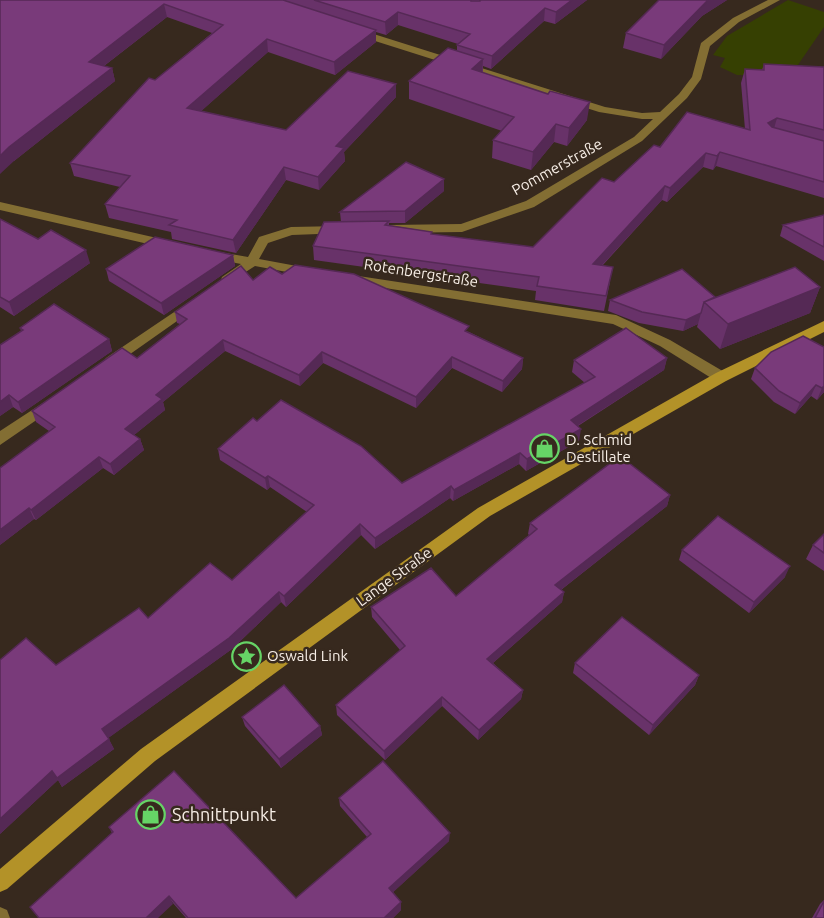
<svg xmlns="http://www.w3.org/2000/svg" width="824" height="918" font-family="Ubuntu,sans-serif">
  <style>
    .green { fill: #364002 }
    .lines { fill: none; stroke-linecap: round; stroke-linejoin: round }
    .street { fill: #836e33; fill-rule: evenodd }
    .secondary { fill: #b39228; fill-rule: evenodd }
    .wall { fill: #683269 }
    .shaded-wall { fill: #552955 }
    .building { fill: #793a7a; stroke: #552955; stroke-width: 1.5 }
    .labels { text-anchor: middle; stroke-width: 5; stroke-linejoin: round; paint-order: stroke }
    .street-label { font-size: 15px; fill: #f7eee6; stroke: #37291e }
    .poi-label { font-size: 15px; fill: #f7eee6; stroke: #37291e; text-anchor: start }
    .near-poi-label { font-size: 18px; fill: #f7eee6; stroke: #37291e; text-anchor: start }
  </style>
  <rect width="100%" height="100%" fill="#37291e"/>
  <path class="green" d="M788,0L824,12V27L791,75H737L720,67L725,58L713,55L727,36Z"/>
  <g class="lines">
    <path class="street" d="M768,0H780L739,22L710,46L701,79L687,98L642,141L534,207L462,232L389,233L383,229L389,225L461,224L526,201L634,137L653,119H642L599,112L353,34V30H361L605,107L642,113L660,112L679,94L692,77L701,43L733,18Z
      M0,202L170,241L176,245L170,249L0,210Z
      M341,226L345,227L347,230L345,233L292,235L268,243L259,259L313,269L314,272L308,276L255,266L227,284L221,280L222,277L241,264L210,258L208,255L214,251L248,257L259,237L291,227Z
      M352,275L616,315L670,340L726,373L728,377L726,381H716L660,346L613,324L347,282L346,279L347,276Z
      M192,300L199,304L197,307L116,364H106L104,361L106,358Z
      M49,399L56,404L54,408L0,445V431Z
      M0,907L7,910L10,918H0Z"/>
    <path class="secondary" d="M824,321V332L726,381L490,516L155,761L7,889L0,892V869L141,749L478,508L716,373Z"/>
  </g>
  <path class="wall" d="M0,0H480L479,1L587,0L555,24L544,21L491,69L483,66V72L587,120L567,146L554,142L531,170L492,158L493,140L502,131L409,99V81L457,51V45L458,44L398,25L386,35L376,32V42L335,75L268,52L201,111L286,130L396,84V97L344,152L345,161L319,190L286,180L236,253L172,239L171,232L109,218L105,204L120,187L74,176L70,163L155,80L212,33L167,17L104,66L112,68L115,81L14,161Z
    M659,0H727L702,16L661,59L623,48L626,33Z
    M764,64L824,67V198L716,166L713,170L703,167L667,202L662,200L602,266L610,282L604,311L535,300L536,291L314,260L313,246L341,222L340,212L444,191L405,223H389V225L432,232V234L533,247L614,182L660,147L745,129L741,83L745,69L762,70Z
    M824,215V261L780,236L783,225Z
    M0,219L38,239L90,263L14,316L0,307Z
    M233,255L235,266L164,315L109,281L106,269Z
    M282,274L469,332L523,358L522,369L502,392L452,368L416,408L323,363L300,386L225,351L163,402L165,410L134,435L140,439L144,450L114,475L103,468L36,520L34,519L0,545L49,431L36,422L32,411L137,358L180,324L177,323L175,312L253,280Z
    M820,287L810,313L720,349L697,327L698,324L683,331L639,323L608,311L610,300L715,297Z
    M20,328L109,339L112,351L22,413L13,407L0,416L21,331Z
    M803,336L824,392L817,400L811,396L795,414L774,402L751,379L755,368Z
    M667,358L664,370L578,426L579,441L526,471L519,464L453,501L450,498L375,549L361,535L286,607L281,602L232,649L108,738L114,749L62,787L58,780L0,834L56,665L148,618L232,580L307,512L270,487L267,490L220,460L218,449L257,421L402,483L585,383L572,372L574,360Z
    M670,495L667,506L561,590L564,592L562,602L493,663L523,690L521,699L478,740L442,706L385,760L337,715L336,705L400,650L372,617L371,607L456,596L529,535L528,534L530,523Z
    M824,534V571L806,559L813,545Z
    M682,550L785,577L749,613L679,560Z
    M575,663L699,675L695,685L649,735L573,673Z
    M242,717L320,726L322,735L281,768L245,726Z
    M339,798L449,841L393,892L401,910L393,918H186L112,833L109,827L296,898L367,837L340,806Z
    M824,900V918H812L820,904Z"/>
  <path class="shaded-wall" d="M572,0H587L555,24L556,12Z
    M708,0H727L702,16L661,59L664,45Z
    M164,4L167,17L92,75L89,62Z
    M545,8L544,21L491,69L492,56Z
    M398,12V25L386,35L385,22Z
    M376,30V42L335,75L334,62Z
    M267,39L268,52L190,121L187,108Z
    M483,59L482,77L472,69Z
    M112,68L115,81L14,161L0,174V156L9,147Z
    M396,84V97L344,152L345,161L319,190L318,177L336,146Z
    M590,102L587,120L567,146L569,128Z
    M777,118L773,132L768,123Z
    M556,124L554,142L531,170L533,152Z
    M720,152L716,166L713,170L717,156Z
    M706,153L703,167L667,202L670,188Z
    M284,167L286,180L236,253L233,240Z
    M444,179V191L405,223V211Z
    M665,186L662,200L590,278L593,264Z
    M86,250L90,263L14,316L9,302Z
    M233,255L235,266L164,315L161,303Z
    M820,287L810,313L720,349L728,324Z
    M701,313L698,324L683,331L686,320Z
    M109,339L112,351L22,413L18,402Z
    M223,340L225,351L163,402L165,410L128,440L125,429L156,395Z
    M322,352L323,363L300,386L299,375Z
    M452,357V368L416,408V397Z
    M523,358L522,369L502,392L503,381Z
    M667,358L664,370L569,431L571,420Z
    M816,385L811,396L795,414L800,403Z
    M824,386V392L817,400L822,388Z
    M9,395L13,407L0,416V402Z
    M581,429L579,441L526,471L527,459Z
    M140,439L144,450L114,475L110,464Z
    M520,453L519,464L453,501L454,490Z
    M99,457L103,468L36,520L31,510Z
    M268,476L270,487L267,490L265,478Z
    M451,486L450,498L375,549V538Z
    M670,495L667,506L553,596L555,585Z
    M29,508L34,519L0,545V530Z
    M360,524L361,535L286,607L284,596Z
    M790,566L785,577L749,613L754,602Z
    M279,592L281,602L232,649L107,739L102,729Z
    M564,592L562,602L486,669L487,659Z
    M699,675L695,685L649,735L653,725Z
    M523,690L521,699L478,740L479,730Z
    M442,697V706L385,760L384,751Z
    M320,726L322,735L281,768L279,759Z
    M109,739L114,749L62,787L57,778Z
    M52,771L58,780L0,834V819Z
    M450,833L449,841L389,896V888Z
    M169,896L173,904L158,918H146Z
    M401,902V910L393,918H384Z"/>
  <path class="building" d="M0,0H283L376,30L334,62L267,39L187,108L286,130L348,71L396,84L336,146L344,148L318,177L284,167L233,240L169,225L177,220L105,204L130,176L70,163L149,78L155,80L223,25L164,4L89,62L112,68L9,147L0,156Z
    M314,0H471V1H480L481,0H572L556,12L545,8L492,56L457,45L470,34L398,12L385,22Z
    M659,0H708L664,45L626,33Z
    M448,48L483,59L472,69L548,94L550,91L590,102L569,128L556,124L533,152L493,140L514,117L409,81Z
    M764,64L824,67V130L777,118L768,123L772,127L824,141V182L720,152L717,156L706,153L670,188L665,186L593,264L613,267L606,296L537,286L539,277L313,246L324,222L389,221L385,225L432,232L431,234L533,247L602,178L614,182L654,145L660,147L687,112L750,130L745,69L764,70Z
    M406,162L444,179L405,211L340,212Z
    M824,215V247L783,225Z
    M0,219L38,239L51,230L86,250L9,302L0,297Z
    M155,237L233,255L161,303L106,269Z
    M295,265L354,274L469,326L465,331L523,358L503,381L452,357L416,397L322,352L299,375L223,340L156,395L162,399L125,429L140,439L110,464L99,457L31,510L29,508L0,530V468L55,427L32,411L122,348L137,358L187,319L175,312L241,266L253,280L270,267L282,274Z
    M795,267L820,287L728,324L704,302Z
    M682,269L715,297L704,302L701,313L686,320L642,312L610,300Z
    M54,304L109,339L18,402L9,395L0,402V345L23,330L20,328Z
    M626,328L667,358L571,420L581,429L527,459L520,453L454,490L451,486L375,538L360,524L284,596L279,592L229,638L102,729L109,739L57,778L52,771L0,819V660L26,638L56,665L139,608L148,618L210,563L232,580L314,505L268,476L265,478L218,449L253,418L257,421L281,400L361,446L402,483L595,377L574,360Z
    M803,336L824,347V386L822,388L816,385L800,403L779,391L755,368L771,352Z
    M620,456L670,495L555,585L564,592L487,659L523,690L479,730L442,697L384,751L336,705L405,646L371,607L431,568L456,596L537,529L530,523Z
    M718,516L790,566L754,602L682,550Z
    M824,534V553L813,545Z
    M622,617L699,675L653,725L575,663Z
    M284,685L320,726L279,759L242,717Z
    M383,761L450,833L389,888L401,902L384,918H188L169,896L146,918H39L30,907L113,832L109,827L174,771L296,898L371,834L339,798Z
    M824,901V918H815Z"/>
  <defs>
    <symbol id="shop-ring" viewBox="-11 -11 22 22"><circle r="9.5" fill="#37291e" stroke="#66d466" stroke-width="1.5"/><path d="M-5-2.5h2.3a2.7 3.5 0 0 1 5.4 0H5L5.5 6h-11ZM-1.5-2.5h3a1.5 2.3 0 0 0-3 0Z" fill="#66d466"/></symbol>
    <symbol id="sight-ring" viewBox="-11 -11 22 22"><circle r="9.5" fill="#37291e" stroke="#66d466" stroke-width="1.5"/><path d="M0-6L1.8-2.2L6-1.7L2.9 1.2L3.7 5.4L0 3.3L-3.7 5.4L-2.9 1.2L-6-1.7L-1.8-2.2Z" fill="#66d466"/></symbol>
  </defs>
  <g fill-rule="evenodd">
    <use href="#shop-ring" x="528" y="432" width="33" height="33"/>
    <use href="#sight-ring" x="230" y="640" width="33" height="33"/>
    <use href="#shop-ring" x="134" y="798" width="33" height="33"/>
  </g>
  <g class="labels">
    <g class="street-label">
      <text transform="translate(557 167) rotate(-29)" y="5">Pommerstraße</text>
      <text transform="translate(421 273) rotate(9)" y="5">Rotenbergstraße</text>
      <text transform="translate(394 577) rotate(-36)" y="5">Lange Straße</text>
    </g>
    <g class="poi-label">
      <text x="566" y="445">D. Schmid<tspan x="566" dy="17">Destillate</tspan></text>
      <text x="267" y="661">Oswald Link</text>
    </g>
    <g class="near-poi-label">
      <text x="172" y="821">Schnittpunkt</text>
    </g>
  </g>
</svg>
